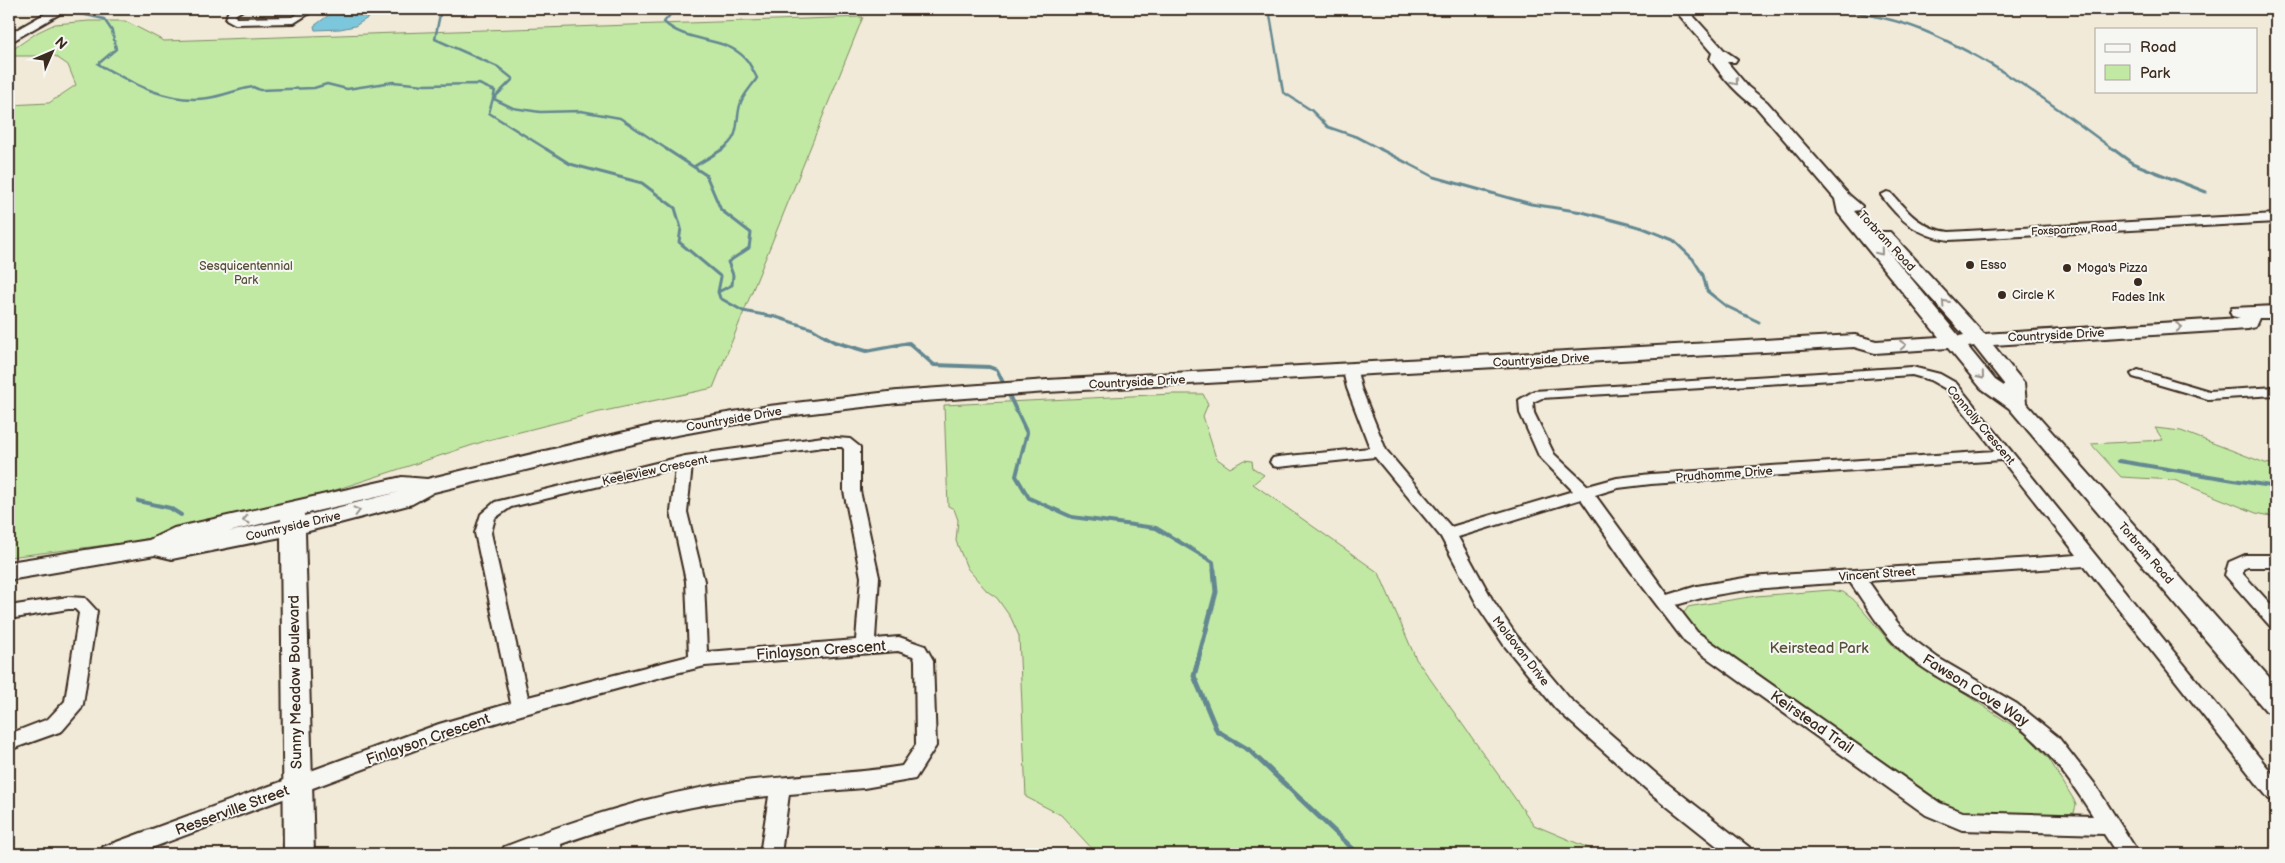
<svg xmlns="http://www.w3.org/2000/svg" width="2285" height="863" font-family="'Balsamiq Sans',sans-serif">
  <style>
    .green { fill: #c2e9a4; stroke: #7e8a61 }
    .water { fill: #7dc7dd; stroke: #638891 }
    .lines { fill: none; stroke-linecap: round; stroke-linejoin: round }
    .stream-far3 { stroke: #638891; stroke-width: 2.5 }
    .stream-far2 { stroke: #638891; stroke-width: 3 }
    .stream-far1 { stroke: #638891; stroke-width: 4 }
    .stream { stroke: #638891; stroke-width: 5 }
    .street-casing { stroke: #3b2a1e; stroke-width: 4 }
    .secondary-casing { stroke: #3b2a1e; stroke-width: 4 }
    .street { fill: #f6f6f2; fill-rule: evenodd }
    .secondary { fill: #f6f6f2; fill-rule: evenodd }
    .oneway { stroke: #989088 }
    .poi-dot { fill: #3b2a1e; stroke: #f6f6f2; stroke-width: 2 }
    .labels { text-anchor: middle; stroke-width: 4; stroke-linejoin: round; paint-order: stroke }
    .far-street-label { font-size: 11px; fill: #3b2a1e; stroke: #f6f6f2 }
    .street-label { font-size: 12px; fill: #3b2a1e; stroke: #f6f6f2 }
    .poi-label { font-size: 12px; fill: #3b2a1e; stroke: #f6f6f2; text-anchor: start }
    .park-label { font-size: 12px; fill: #565039; stroke: #f6f6f2 }
    .near-park-label { font-size: 15px; fill: #565039; stroke: #f6f6f2 }
    .near-street-label { font-size: 15px; fill: #3b2a1e; stroke: #f6f6f2 }
  </style>
  <rect width="100%" height="100%" fill="#f1ead8"/>
  <filter id="ink" filterUnits="userSpaceOnUse"><feTurbulence type="fractalNoise" baseFrequency=".02" numOctaves="2"/><feDisplacementMap in="SourceGraphic" scale="10" xChannelSelector="R" yChannelSelector="G"/><feConvolveMatrix kernelMatrix="1 2 1 2 8 2 1 2 1" color-interpolation-filters="sRGB"/></filter>
  <g filter="url(#ink)">
    <path class="green" d="M863,17L713,388L595,413L488,440L262,514L131,542L9,557V105L49,103L76,85L68,65L55,56H9V52L38,32L55,24L89,21H125L164,41Z
      M1173,394H1203L1208,404L1203,416L1216,458L1230,468L1244,460L1252,461L1253,468L1264,475L1253,484L1379,573L1416,659L1534,825L1598,852L1599,854H1097L1061,815L1026,797L1019,636L1011,618L997,598L987,591L967,568L956,541L958,520L954,509L948,506L944,405Z
      M2155,428L2181,431L2265,463L2276,465V529L2271,516L2256,513L2174,480L2121,477L2091,444L2163,440Z
      M1831,590L1843,592L1853,599L1895,648L2027,735L2049,759L2074,800L2076,805L2074,813L2064,815L1994,813L1971,815L1948,808L1729,657L1687,622L1684,613L1688,607L1693,606L1756,596Z"/>
    <path class="water" d="M337,9H382L355,26L340,29L315,30L314,26Z"/>
    <g class="lines">
      <path class="stream-far3" d="M441,9L435,39L498,67L513,79L495,97
        M675,9L664,22C687,44 723,35 745,58C750,63 753,71 757,78C752,86 742,96 740,105C735,124 741,137 721,150
        M1269,9L1283,92L1311,110L1328,127L1357,137L1382,150
        M1837,9C1865,14 1895,19 1922,30C1993,59 2053,105 2114,150
        M77,13L104,19L112,31L116,49L98,64C132,83 167,104 208,98C223,96 238,89 253,87L260,90L314,88L327,84L347,89L393,82L425,85L479,84L495,91L489,113L548,150
        M494,99L513,108L540,112L581,111L620,118L668,150"/>
      <path class="stream-far2" d="M546,149L570,164L642,183L675,208L681,228L679,242L721,277L718,292L720,298L743,311L776,317L813,329L826,337
        M666,149L706,175L721,210L751,233L749,248L728,262L733,275L732,285L718,292
        M1380,149L1434,177L1531,204L1582,212L1643,228L1673,240L1693,259L1703,275L1707,291L1726,306L1759,322
        M2113,149L2132,163L2206,192
        M695,166L723,149"/>
      <path class="stream-far1" d="M824,336L835,342L866,351L909,343L934,365L989,367L997,370L1027,433L1016,476L1029,498L1072,517L1156,528L1213,562L1214,571
        M2119,461L2276,487
        M138,501L170,508L181,515"/>
      <path class="stream" d="M1214,570L1216,592L1194,676L1217,731L1249,750L1353,849L1354,854"/>
      <defs>
        <path id="street" d="M234,9H244L235,15L236,18L292,17L306,9H316L294,23L235,24L226,19L228,12Z
          M1887,192L1891,193C1908,213 1922,229 1949,232L2276,214V222L1949,240C1918,236 1899,220 1881,195Z
          M1350,367L1357,371L1361,388L1386,450L1451,527L1573,491L1539,456L1520,413L1519,400L1534,391L1912,367L1940,374L1956,383L2276,778V802L2269,799L2085,566L1868,581L1897,622L1914,640L1938,658L2017,704L2058,737L2094,783L2139,854H2117L2104,834L1962,830L1926,815L1685,642L1630,570L1581,499L1458,537L1492,599L1516,635L1570,699L1668,784L1749,847L1753,854H1727L1654,796L1556,709L1504,645L1479,608L1441,537L1375,457L1278,467L1273,466L1270,462L1273,458L1278,457L1370,448L1347,388L1343,371ZM1912,375L1930,380L1946,389L1995,451L1651,474L1617,478L1588,486L1554,454L1534,413L1533,402L1542,398ZM2002,460L2077,555L1750,577L1697,586L1668,595L1595,495L1618,488L1651,484ZM1850,582C1866,605 1880,630 1900,649C1926,674 1960,688 1990,706C2037,735 2064,770 2093,816L1963,812L1940,803L1697,632L1676,605C1732,587 1792,586 1850,582Z
          M2138,370L2209,391L2276,387V395L2208,399L2133,377L2131,374Z
          M823,437L850,439L860,447V491L879,577L875,639L899,637L925,646L933,660L936,746L915,779L864,788L789,794L781,854H760L769,796C698,802 628,820 561,844L562,854H542L541,852L535,854H501L504,847C578,819 656,793 736,782C791,775 847,775 902,766L916,745L915,660L913,656L898,651L705,666L668,675L521,715L450,737L135,854H100L103,847L439,724L511,703L475,533L481,514L495,502L685,456ZM823,447H842L844,449V491L861,577L856,640L707,652L704,581L687,512L692,465ZM676,468L671,512L686,581L689,656L528,697L491,533L495,518L511,507Z
          M2245,555H2276V567H2248L2243,569V574L2276,610V628L2270,626L2225,575L2229,562Z
          M68,597L85,598L97,611L83,704L81,709L62,731L9,750V734L48,719L65,701L79,613L75,609H68L9,619V606Z"/>
        <path id="secondary" d="M53,9H68L9,43V34Z
          M1674,9H1687L1724,50L1737,59L1735,62H1727L1748,87L1767,102L1849,195L1862,206L1860,210L1854,211L1876,236L1878,232H1890L1984,334L2240,318L2232,316L2230,312L2232,308L2276,306V318H2259L2255,327L2248,329L1993,345L2024,383L2026,403L2276,685V714L2266,711L2009,408L1981,388L1948,348L1875,353L1854,347L1047,392L897,403L769,418L650,440L434,492L412,504L305,532L314,854H284L281,537L172,559L155,555L9,580V562L149,540L174,528L402,477L427,479L650,426L769,406L897,391L1047,380L1855,335L1876,341L1939,337L1838,213L1835,199L1757,108C1738,95 1723,78 1710,59L1712,53ZM1884,246L1964,335L1959,336ZM1974,346L2004,384V386L1995,380L1968,347ZM399,492L304,516V514ZM281,519V521L228,532Z"/>
      </defs>
      <use href="#street" class="street-casing"/>
      <use href="#secondary" class="secondary-casing"/>
      <use href="#street" class="street"/>
      <use href="#secondary" class="secondary"/>
    </g>
    <defs><path id="oneway-chevron" d="M-2-3.5L2.5 0L-2 3.5" fill="none" stroke-width="1.6" stroke-linecap="round" stroke-linejoin="round" transform="scale(1.25)"/></defs>
    <g class="oneway">
      <use href="#oneway-chevron" transform="translate(1735 82) rotate(50)"/>
      <use href="#oneway-chevron" transform="translate(1880 252) rotate(51)"/>
      <use href="#oneway-chevron" transform="translate(1945 303) rotate(-132)"/>
      <use href="#oneway-chevron" transform="translate(2179 327) rotate(-4)"/>
      <use href="#oneway-chevron" transform="translate(1903 345) rotate(-4)"/>
      <use href="#oneway-chevron" transform="translate(1981 376) rotate(51)"/>
      <use href="#oneway-chevron" transform="translate(357 511) rotate(-14)"/>
      <use href="#oneway-chevron" transform="translate(246 520) rotate(168)"/>
    </g>
  </g>
  <g class="poi-dot">
    <circle cx="1970" cy="265" r="5"/>
    <circle cx="2067" cy="268" r="5"/>
    <circle cx="2138" cy="282" r="5"/>
    <circle cx="2002" cy="295" r="5"/>
  </g>
  <g class="labels">
    <g class="far-street-label">
      <text transform="translate(2074 229) rotate(-3)" y="4">Foxsparrow Road</text>
    </g>
    <g class="street-label">
      <text transform="translate(1887 241) rotate(47)" y="4">Torbram Road</text>
      <text transform="translate(2056 335) rotate(-3)" y="4">Countryside Drive</text>
      <text transform="translate(1541 360) rotate(-3)" y="4">Countryside Drive</text>
      <text transform="translate(1137 382) rotate(-3)" y="4">Countryside Drive</text>
      <text transform="translate(734 419) rotate(-10)" y="4">Countryside Drive</text>
      <text transform="translate(1981 425) rotate(50)" y="4">Connolly Crescent</text>
      <text transform="translate(655 470) rotate(-12)" y="4">Keeleview Crescent</text>
      <text transform="translate(1724 474) rotate(-4)" y="4">Prudhomme Drive</text>
      <text transform="translate(293 526) rotate(-13)" y="4">Countryside Drive</text>
      <text transform="translate(2146 553) rotate(49)" y="4">Torbram Road</text>
      <text transform="translate(1877 574) rotate(-4)" y="4">Vincent Street</text>
      <text transform="translate(1521 651) rotate(52)" y="4">Moldovan Drive</text>
    </g>
    <g class="poi-label">
      <text x="1980" y="269">Esso</text>
      <text x="2077" y="272">Moga's Pizza</text>
      <text x="2012" y="299">Circle K</text>
      <text x="2138" y="301" text-anchor="middle">Fades Ink</text>
    </g>
    <g class="park-label">
      <text x="246" y="270">Sesquicentennial<tspan x="246" dy="14">Park</tspan></text>
    </g>
    <g class="near-park-label">
      <text x="1819" y="653">Keirstead Park</text>
    </g>
    <g class="near-street-label">
      <text transform="translate(821 650) rotate(-4)" y="5">Finlayson Crescent</text>
      <text transform="translate(295 682) rotate(-91)" y="5">Sunny Meadow Boulevard</text>
      <text transform="translate(1976 690) rotate(32)" y="5">Fawson Cove Way</text>
      <text transform="translate(1812 722) rotate(35)" y="5">Keirstead Trail</text>
      <text transform="translate(428 739) rotate(-19)" y="5">Finlayson Crescent</text>
      <text transform="translate(232 810) rotate(-20)" y="5">Resserville Street</text>
    </g>
  </g>
  <rect width="2285" height="863" fill="none" stroke="#f6f6f2" stroke-width="30"/>
  <rect x="15" y="15" width="2255" height="833" fill="none" stroke="#3b2a1e" stroke-width="2" filter="url(#ink)"/>
  <rect x="2095" y="28" width="162" height="65" fill="#f6f6f2" stroke="#aba49d"/>
  <rect x="2105" y="44" width="25" height="8" fill="#f6f6f2" stroke="#aba49d"/>
  <text x="2140" y="52" font-size="15" fill="#3b2a1e">Road</text>
  <rect x="2105" y="65" width="25" height="15" fill="#c2e9a4" stroke="#aba49d"/>
  <text x="2140" y="78" font-size="15" fill="#3b2a1e">Park</text>
  <g transform="translate(52 52) rotate(45)" stroke="#f6f6f2" stroke-width="4" paint-order="stroke">
  <path d="M0-4L9 19L0 12L-9 19Z" fill="#3b2a1e"/>
  <text y="-8" font-size="14" font-weight="bold" text-anchor="middle" fill="#3b2a1e">N</text>
  </g>
</svg>
